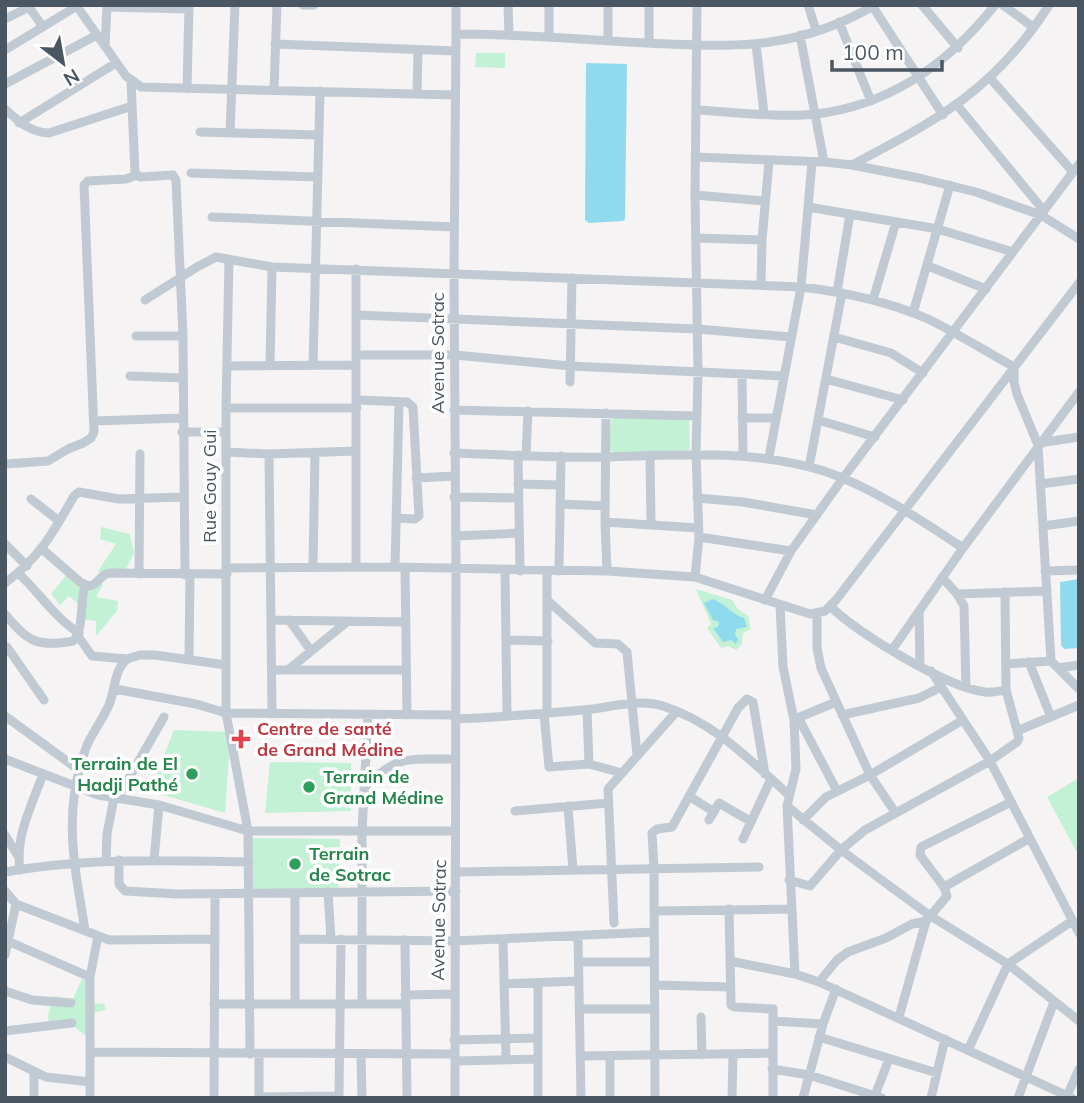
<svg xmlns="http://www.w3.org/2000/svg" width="1084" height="1103" font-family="Mulish,sans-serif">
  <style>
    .green { fill: #c3f1d5 }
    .water { fill: #90daee }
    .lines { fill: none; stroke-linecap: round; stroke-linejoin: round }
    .minor { stroke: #c1cad2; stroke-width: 9 }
    .health-dot { fill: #e0444e; stroke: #fff; stroke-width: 2.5 }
    .leisure-dot { fill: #2e9e5b; stroke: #fff; stroke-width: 2.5 }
    .labels { text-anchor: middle; stroke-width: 7; stroke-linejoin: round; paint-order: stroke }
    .street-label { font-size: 18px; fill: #4a5661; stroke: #fff }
    .health-label { font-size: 18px; font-weight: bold; fill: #be3a42; stroke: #fff; text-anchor: start }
    .leisure-label { font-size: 18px; font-weight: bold; fill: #27864d; stroke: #fff; text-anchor: start }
  </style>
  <rect width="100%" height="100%" fill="#f5f3f3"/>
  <path class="green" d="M476,53H505V68L475,67Z
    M612,418H689L690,450L615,453L610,450L609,436Z
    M101,527L130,534L134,553L123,575H103L98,571L116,544L100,539Z
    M67,574L92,586L99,581L103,584L96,597L118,601L117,611L96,636V621L82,619L77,603L69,596L60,605L51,594Z
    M696,589L732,600L738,609L748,616L751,629L743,633L742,644L736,650L728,646L721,648L707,628L711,624Z
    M174,730L227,732L229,757L225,813L150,791Z
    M270,762L351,763V811L265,813Z
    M1079,778V856L1047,797Z
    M251,838L340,839L338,892L252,890Z
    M82,979L92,983L91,1003L104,1004L106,1010L93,1013L91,1033L85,1035L73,1026L50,1029L48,1016L53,996L73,999Z"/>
  <path class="water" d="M586,63L627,64L625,219L623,221L589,223L585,220Z
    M1079,579V648L1064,649L1061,645L1060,582Z
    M713,599C727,605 731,614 744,618L747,627L736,629L735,635L738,639L736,644L731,640L723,642L713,628L718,627L719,622L713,620L704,603Z"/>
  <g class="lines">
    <path class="minor" d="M76,5L126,76L141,87L455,95
      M303,5H314
      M456,5V34
      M508,5L509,34
      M808,5L816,30
      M922,5L958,48
      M1003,5L1033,27
      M107,7L188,9
      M873,7L943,115
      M5,19L29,7L43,27
      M839,22L871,101
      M800,35L824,162
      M549,37V5
      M608,40V5
      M649,43V5
      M275,44L455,51
      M756,44L764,113
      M105,46L107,5
      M5,50L77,6
      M990,78L1073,172
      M131,81L135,173L140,177L173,175L176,180L183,336L185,575
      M5,84L97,35
      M187,89L189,5
      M274,89L277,5
      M417,93L418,50
      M957,105L1044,211
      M5,109C19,122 30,132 49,133L132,106
      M697,110C734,112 780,118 816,114C891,105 949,63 995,5
      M19,123L116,63
      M200,132L319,135
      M230,133L235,5
      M695,157L824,162L852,165L919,178L976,192L1041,215L1079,239
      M852,165C937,120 996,89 1049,5
      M191,173L318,177
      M695,195L765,201
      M808,207L938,229L1013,252
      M212,217L454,227
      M696,238L762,240
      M229,259L226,408V713L248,831L250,1054
      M928,266L986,289
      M761,285L762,240L769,161
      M837,292L850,214
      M145,300L197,267L216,257L272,267L801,287C844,292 887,301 928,319C957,333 985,351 1014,367
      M873,300L896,222
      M913,313L950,185
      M356,315L697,329L791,337
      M136,336H183
      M834,337L891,353L923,373
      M356,355H455L570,366L783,376
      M270,365L272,267
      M313,365L320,91
      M227,366L356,365
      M1014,367V382L1017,394L1038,445L1051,661L1079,689
      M742,374L743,455
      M130,376L182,378
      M826,379L903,400
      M570,382L572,278
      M357,400L407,402L413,407L419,516L415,519L397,518
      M226,408H357
      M454,410L697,416
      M606,413L605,522L607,571
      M742,418H776
      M818,420L875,437
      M94,421L182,418
      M182,432H226
      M1039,443L1079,437
      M227,452L269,454L356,451
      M454,453C506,455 557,458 608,457C682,455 753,449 824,471C874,488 919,519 963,548
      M269,454L272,714
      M518,455L520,571
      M526,455L528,411
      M650,455L651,524
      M769,457L801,287L812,162
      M5,464L48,461L68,449L83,443L91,438L94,432L84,185L88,181L126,179L137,175
      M809,467L842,293
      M416,478L454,476
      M518,484L559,485
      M1040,484L1079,479
      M454,497L518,498
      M697,498L743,502L817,515
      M31,499L59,521
      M560,504L605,506
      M605,522L698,528
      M1043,526L1079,521
      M456,536L519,533
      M699,537L791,551
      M5,544L27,566
      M42,549L80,582L89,586C98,585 100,574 110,573L227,574
      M313,567L315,453
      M356,567V269
      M395,567L399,402
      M405,567L407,715
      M226,568L395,567L607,571L695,577L810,614L825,611L836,600L1079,283
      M505,571L507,716
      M547,571V713
      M559,571L561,456
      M1045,571L1079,570
      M18,573C39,592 55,618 79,633
      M139,574L140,454
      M695,577L699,537L696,453L698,373L695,195L697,5
      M942,577L957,594L964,606L966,687
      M5,583C40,557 53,533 74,496L79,492L119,499L183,497
      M957,594L1047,591
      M547,600L595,643L618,644L627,652L637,755
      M765,600L791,551L843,478L1079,164
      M780,605L783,667L794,720L796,769L787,806L795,974
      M831,607C857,633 948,688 985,692C992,693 999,691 1006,690
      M919,611L920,666
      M5,614C27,641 37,648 73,641C84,632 80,601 85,585
      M817,614V648L821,668L870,775L895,812
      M271,620L406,622
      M289,620L311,651
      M78,636L92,656L127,659L140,655H155L226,665
      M506,640L548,641
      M7,647L44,700
      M892,650L963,548L1079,392
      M189,658L190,575
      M1029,662L1051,717
      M1006,664L1051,661
      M1058,668L1079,665
      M272,670H406
      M288,670L348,621
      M931,671L990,761L1079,933
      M115,689L196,704L226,713L455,715
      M587,710L589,764
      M544,714L549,767L589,764L622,773
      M842,715L919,698L941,687
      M5,716L79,770
      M455,719C498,717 541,714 583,710C609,708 637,698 663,706C714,722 751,761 789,795
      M795,719L836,702
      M799,719L837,791
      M1017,731L1079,705
      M5,759L98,795L159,805L248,831H455
      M364,788C398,753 409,760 455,759
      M689,796L714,812
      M117,799L164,717
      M568,806L573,870
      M787,806L841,850L929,915L1008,964L1079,1021
      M515,811L608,803
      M709,820L719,803L750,821
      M803,820L826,797L870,775L963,720
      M5,835L18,856
      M743,839L771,779
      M119,860V884L125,891L178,894L456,891
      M154,860L159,805
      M106,861L107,834L114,798
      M20,870C15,836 32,805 43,774
      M5,872C86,858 167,860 249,862
      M456,872L759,867
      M789,880L810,886L841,850L865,830L990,761L1017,742L1019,738L1006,690L1005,592
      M944,887L1030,838
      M5,891L16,904L109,940L215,939
      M328,892L331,939
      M295,893V1004
      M729,909L731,1005L734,1007L773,1009V1098
      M654,911L790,909
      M614,923L608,789L677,711
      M85,930C74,862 62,812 87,745C93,732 102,720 108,707C116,691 113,671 127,659
      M578,937L581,1098
      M295,939L454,941L654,932
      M405,940L407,1098
      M503,940L506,1059
      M10,942L90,977
      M5,955L16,904
      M730,961L795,974L819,982L1072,1098
      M580,962H654
      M819,982L837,960L848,952L886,938L912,924L926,921
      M538,983V1098
      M504,984L579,981
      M655,985L730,987
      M5,991L32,1000L71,1003
      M405,995L454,994
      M214,1004H405
      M362,1004V832L368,715
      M580,1009H655
      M701,1017L702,1055
      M899,1017L926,921L947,896L944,887L920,855L921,847L1011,802
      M773,1021L823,1024
      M5,1031L72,1023
      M819,1037L937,1073
      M454,1040L537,1038
      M968,1050L1008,964L1072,921
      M90,1052L455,1054
      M259,1054V1098
      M361,1054L362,1098
      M581,1056L772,1053
      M610,1056V1098
      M5,1057L46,1077L90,1082
      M455,1061L537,1059
      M772,1069L809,1075L882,1098
      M1067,1096L1079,1069
      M259,1097L339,1096L341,939
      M34,1098V1072
      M90,1098V977L98,936
      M214,1098L215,894
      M455,1098L456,568L454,275L456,34C527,34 598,41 669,44C702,45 737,47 770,42C806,37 844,23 875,5
      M655,1098L654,868L652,833L657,829L672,827L738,708L747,699L753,702L765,774
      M732,1098L733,1055
      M803,1098L823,1024L836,989
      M874,1098L889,1059
      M931,1098L945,1039
      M1018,1098L1054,1002"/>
  </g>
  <path class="health-dot" d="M237.5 728.5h7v7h7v7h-7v7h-7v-7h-7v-7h7z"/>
  <g class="leisure-dot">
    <circle cx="192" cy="774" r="7"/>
    <circle cx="309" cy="787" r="7"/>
    <circle cx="295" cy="864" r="7"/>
  </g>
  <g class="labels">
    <g class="street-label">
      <text transform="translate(438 353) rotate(-90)" y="6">Avenue Sotrac</text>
      <text transform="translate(210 486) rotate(-90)" y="6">Rue Gouy Gui</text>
      <text transform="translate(439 920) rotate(-89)" y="6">Avenue Sotrac</text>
    </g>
    <g class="health-label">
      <text x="257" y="735">Centre de santé<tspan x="257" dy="21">de Grand Médine</tspan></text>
    </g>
    <g class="leisure-label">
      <text x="178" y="770" text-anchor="end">Terrain de El<tspan x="178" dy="21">Hadji Pathé</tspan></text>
      <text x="323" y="783">Terrain de<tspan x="323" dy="21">Grand Médine</tspan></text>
      <text x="309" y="860">Terrain<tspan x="309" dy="21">de Sotrac</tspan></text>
    </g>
  </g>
  <rect width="1084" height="1103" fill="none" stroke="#4a5661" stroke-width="14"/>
  <g transform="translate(63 63) rotate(149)" stroke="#ffffff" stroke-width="5" paint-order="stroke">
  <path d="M0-5L12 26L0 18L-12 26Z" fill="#4a5661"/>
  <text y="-10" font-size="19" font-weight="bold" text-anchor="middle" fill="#4a5661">N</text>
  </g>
  <path d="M832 60v10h110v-10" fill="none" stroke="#4a5661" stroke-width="3.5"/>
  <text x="842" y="60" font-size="21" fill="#4a5661" stroke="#ffffff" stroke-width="5" paint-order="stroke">100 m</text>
</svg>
